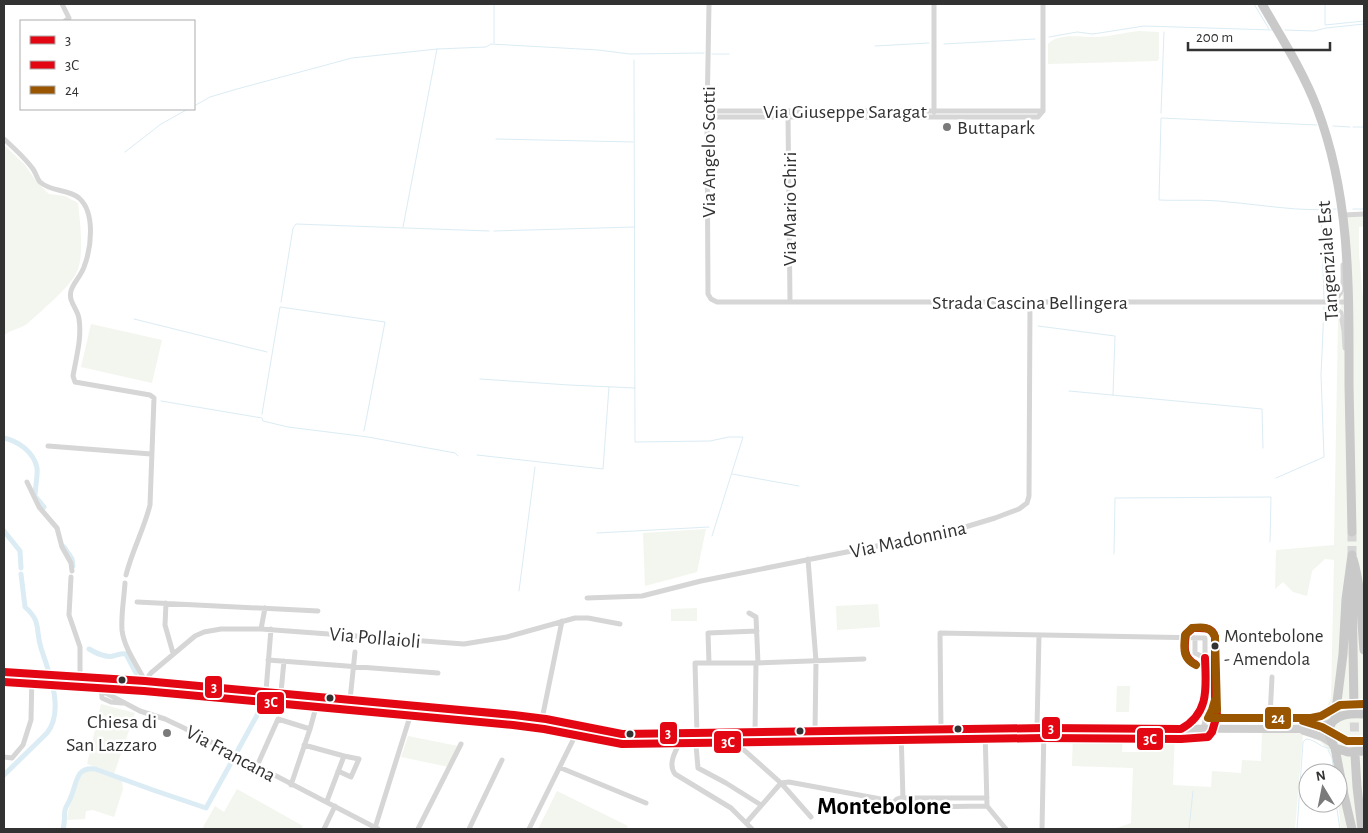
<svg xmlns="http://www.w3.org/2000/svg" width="1368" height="833" font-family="'Alegreya Sans',sans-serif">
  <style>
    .green { fill: #f3f6ee }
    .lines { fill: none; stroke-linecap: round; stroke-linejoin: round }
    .stream { stroke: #dbecf4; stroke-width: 1 }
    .canal { stroke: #dbecf4; stroke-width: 5 }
    .primary-tunnel { stroke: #d6d6d6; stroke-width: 9; stroke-dasharray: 9 4.5; stroke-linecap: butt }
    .minor { stroke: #d6d6d6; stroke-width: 5 }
    .secondary { stroke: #cfcfcf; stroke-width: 8 }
    .primary { stroke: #c9c9c9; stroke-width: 9 }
    .bus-1-casing { stroke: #fff; stroke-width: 11 }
    .bus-2-casing { stroke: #fff; stroke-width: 11 }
    .bus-3-casing { stroke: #fff; stroke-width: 11 }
    .bus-1 { stroke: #e30613; stroke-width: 8 }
    .bus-2 { stroke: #e30613; stroke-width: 8 }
    .bus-3 { stroke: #950; stroke-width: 8 }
    .poi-dot { fill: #7a7a7a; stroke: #fff; stroke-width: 2 }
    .bus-dot { fill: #323232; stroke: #fff; stroke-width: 2 }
    .labels { text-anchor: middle; stroke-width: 5; stroke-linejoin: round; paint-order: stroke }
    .bus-label { font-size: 19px; fill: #323232; stroke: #fff; text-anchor: start }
    .street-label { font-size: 20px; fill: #323232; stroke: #fff }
    .poi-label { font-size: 20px; fill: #323232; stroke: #fff; text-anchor: start }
    .district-label { font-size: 25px; font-weight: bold; fill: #000; stroke: #fff }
    .line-badge { stroke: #fff; stroke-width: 2 }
    .badge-label { font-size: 14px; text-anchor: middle; font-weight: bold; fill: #fff }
  </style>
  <rect width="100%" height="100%" fill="#fff"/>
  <path class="green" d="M1139,31L1159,32V59L1157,61L1048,64V44C1059,32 1085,38 1099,37C1113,36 1126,32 1139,31Z
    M4,145L25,165L36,181L49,194L65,196L78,203C80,221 84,252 78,269C72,286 41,311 28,323C21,329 10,329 4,336Z
    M1364,212V226L1359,227V253L1364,311V829H1341L1338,803V773H1335L1334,756L1321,742L1303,734L1295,829H1114L1131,823L1133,768L1072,766L1073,731H1123L1122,752H1151V731H1175L1173,785L1211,787L1212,771L1241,773L1242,760L1261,761L1262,732H1271L1274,717H1318L1325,711L1331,698L1334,560L1325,559L1312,571L1307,596L1293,592L1283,582L1275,589L1276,550L1334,545L1338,320L1342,301L1341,214Z
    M91,324L162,340L152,383L81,367Z
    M706,529L697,572L645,586L643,533Z
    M878,604L880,627L837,630L836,606Z
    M697,608V621H671V609Z
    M1117,686H1130L1129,712H1116Z
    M101,704L135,713L114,774L87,764Z
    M408,736L458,746L449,767L401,757Z
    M88,769L122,781L123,789L114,817L93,810L86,811L85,819L67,820C69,805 75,779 88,769Z
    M237,789L303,826L301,829H205L203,827L215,806L224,812Z
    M557,791L628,826L626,829H538Z"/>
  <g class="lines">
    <path class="stream" d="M1254,4L1269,29
      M1325,4V25L1364,21
      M1285,30L1314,31L1326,28L1364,24
      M1049,37L1077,32L1093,34L1144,26L1272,30
      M494,43V4
      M944,44L1035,39
      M875,46L929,43
      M712,54H729
      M634,60L635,442L710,441L729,437H743L712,536
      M194,106L210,97L237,89L352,58L437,49L486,47L491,44L598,50L630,54L704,53
      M1161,113L1164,32
      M1317,125L1161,118L1159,200C1182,201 1206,199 1228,202C1264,205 1300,212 1336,209
      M1333,126L1350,127
      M1353,127H1364
      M496,139L633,142
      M125,152L161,124L188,109
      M1353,209H1364
      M1321,211L1324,299
      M403,227L437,49
      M494,231L634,227
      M281,302L293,228L296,224L489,231
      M134,319L267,352
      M1038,326L1115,336L1113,395
      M480,379L569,385L635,388
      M1069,391L1262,409L1263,448
      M161,401L262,418L263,421L288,427L368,437L455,453L458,456
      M262,414L280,307L385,322L364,431
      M477,455L603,469L609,387
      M732,474L799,486
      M1276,478L1324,457L1321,375L1324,307
      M597,533L709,527
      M1114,554L1115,498L1271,497L1270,542
      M519,591L535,467
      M1338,742L1341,739L1364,740
      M1328,750L1332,758L1334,773
      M1336,803L1340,829
      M1189,829L1193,791
      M1297,829L1303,742L1306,739C1315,739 1322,749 1330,748"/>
    <path class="canal" d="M4,438C18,441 34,452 37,468C38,475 35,488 35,496L44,507
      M4,531L20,551L21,568
      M64,547L72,559L73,566
      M89,649C96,653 105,658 113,656C119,655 120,653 126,654L136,673
      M238,750L267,697
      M4,775L47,733C65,710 49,673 41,648C35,629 42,622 25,607L21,574
      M63,829C65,823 64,816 65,810C66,805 69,803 70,799C77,785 75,766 95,769L153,790L206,808L232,761"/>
    <path class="primary-tunnel" d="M1352,555V532
      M1354,709L1355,755"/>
    <path class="minor" d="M62,4L69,18L65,21
      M709,4L707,117L708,294L711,299L717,302H1349
      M707,111H1043
      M934,112V4
      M788,115L790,302
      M707,117H1038L1043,111V4
      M4,139C14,148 25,158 33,169C36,173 37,179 40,182C51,192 68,189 79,198C96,213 91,249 84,267C81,276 73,283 71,291C68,302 78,309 79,319C82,338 76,358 73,376L75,382L150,395L154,398L150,505C144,529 132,551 126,575
      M1344,215L1364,214
      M1331,301C1346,295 1343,279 1343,265
      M1329,303L1341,313L1344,331L1345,348
      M48,446L151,454
      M27,482L39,507L57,528L62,547L71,563L72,571
      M808,559L816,661L815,732
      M71,577L69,615L80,647V677
      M125,583C124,599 121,614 122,630C124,648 137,665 145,681L151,673L195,636L204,632L221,629H261L464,644L507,637L575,618H588L620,624
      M587,598L642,596L701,581L952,531L995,518L1019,509L1027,503L1029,496L1030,302
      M137,602L318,611
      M166,603L165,625L173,653
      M749,613L756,617L758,663
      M261,629L265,608
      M1195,638V653L1205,658
      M268,660L438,673
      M709,663L708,633L757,631
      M101,678L102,698L111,702L122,703
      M102,691L140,711L165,719L184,728L378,829
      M266,691L271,629
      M281,692L284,661
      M350,700L355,652
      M542,719L562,621
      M1186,727L1196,719L1204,703
      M1037,728L1039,635
      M985,729L987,806L1006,829
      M1266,729L1270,717L1272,677
      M901,730L903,799
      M941,730L940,633L1205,638V698L1207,714L1203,728
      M755,733L756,663
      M684,734C679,746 666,762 675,774L731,808L752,829
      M695,734L698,768L726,783L761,805
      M697,734L695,663H756L864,659
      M726,734L781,783L811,817
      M304,745L344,756L327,801
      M4,757L12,758L23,745L31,720L32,674
      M257,766L278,719L310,729
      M561,768L646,803
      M338,771L351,777L359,759L344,756
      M781,783L789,782L886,800L893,803
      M291,785L310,729L319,696
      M893,803L894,810L899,813L920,807L987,806
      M893,803L897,799L900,798H987
      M746,823L781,783
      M375,828L413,707
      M324,829L335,806
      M418,829L461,744
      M469,829L502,760
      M529,829L580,726
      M1042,829L1044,728"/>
    <path class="secondary" d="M4,672L145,681L514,715L546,719L622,734L1044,728L1280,729C1299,729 1315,730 1332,722
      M1304,731L1322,737L1333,744"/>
    <path class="primary" d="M1262,4C1281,37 1303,71 1317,108C1351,198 1349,289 1349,385C1350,434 1351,483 1352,532
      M1353,559C1362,589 1361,619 1364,650
      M1352,583L1354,709
      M1364,714C1339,712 1319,721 1335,748L1348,752L1364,751
      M1335,718L1343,654L1346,599L1352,555
      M1335,748L1344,795L1352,829
      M1355,755L1357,787L1362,829"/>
    <defs>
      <path id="bus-1" d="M4,672L145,681L514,715L546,719L622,734L1044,728L1181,729C1210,713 1206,687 1205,658"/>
      <path id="bus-2" d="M4,682L144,691L513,725L544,729L622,744L1044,738L1181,739L1208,737L1212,732L1217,715L1215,697V637C1212,626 1202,628 1193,628L1186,634C1184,646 1183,658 1195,664"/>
      <path id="bus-3" d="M1196,665C1182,658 1184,649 1185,635L1192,628C1202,627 1211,626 1215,637L1217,710
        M1215,700L1212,710L1208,718H1311L1321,716L1340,705L1364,704
        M1303,721L1322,727L1347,741H1363"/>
    </defs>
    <use href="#bus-1" class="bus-1-casing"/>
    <use href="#bus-2" class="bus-2-casing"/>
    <use href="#bus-3" class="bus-3-casing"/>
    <use href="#bus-1" class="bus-1"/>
    <use href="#bus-2" class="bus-2"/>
    <use href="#bus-3" class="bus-3"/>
  </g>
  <g class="poi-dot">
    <circle cx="947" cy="127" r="5"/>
    <circle cx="167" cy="733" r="5"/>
  </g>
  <g class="bus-dot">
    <circle cx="1215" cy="646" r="4.5"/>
    <circle cx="122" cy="680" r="4.5"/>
    <circle cx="330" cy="698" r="4.5"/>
    <circle cx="958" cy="729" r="4.5"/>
    <circle cx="800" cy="731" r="4.5"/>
    <circle cx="630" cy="734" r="4.5"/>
  </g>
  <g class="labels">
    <g class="bus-label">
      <text x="1224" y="642">Montebolone<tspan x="1224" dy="23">- Amendola</tspan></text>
    </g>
    <g class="street-label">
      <text x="845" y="118">Via Giuseppe Saragat</text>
      <text transform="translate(708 152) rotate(-90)" y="7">Via Angelo Scotti</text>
      <text transform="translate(789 209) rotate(-90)" y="7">Via Mario Chiri</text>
      <text transform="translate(1327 261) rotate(-94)" y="7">Tangenziale Est</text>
      <text x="1030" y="309">Strada Cascina Bellingera</text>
      <text transform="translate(908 539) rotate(-12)" y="7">Via Madonnina</text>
      <text transform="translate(375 637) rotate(5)" y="7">Via Pollaioli</text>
      <text transform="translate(231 753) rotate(28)" y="7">Via Francana</text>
    </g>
    <g class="poi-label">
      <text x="957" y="134">Buttapark</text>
      <text x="157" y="728" text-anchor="end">Chiesa di<tspan x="157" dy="23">San Lazzaro</tspan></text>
    </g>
    <g class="district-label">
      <text x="884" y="814">Montebolone</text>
    </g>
  </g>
  <g class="line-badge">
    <rect x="204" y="675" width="19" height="24" rx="5" fill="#e30613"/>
    <rect x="256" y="691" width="29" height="24" rx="5" fill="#e30613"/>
    <rect x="1264" y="706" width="28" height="24" rx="5" fill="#950"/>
    <rect x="1041" y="716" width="20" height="24" rx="5" fill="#e30613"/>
    <rect x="659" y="721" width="19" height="24" rx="5" fill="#e30613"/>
    <rect x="1136" y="727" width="28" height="24" rx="5" fill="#e30613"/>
    <rect x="713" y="730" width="29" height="24" rx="5" fill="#e30613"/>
  </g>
  <g class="badge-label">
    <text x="214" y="692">3</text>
    <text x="271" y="707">3C</text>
    <text x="1278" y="723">24</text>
    <text x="1051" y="733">3</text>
    <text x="668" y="738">3</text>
    <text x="1150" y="744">3C</text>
    <text x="728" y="747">3C</text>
  </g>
  <rect width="1368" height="833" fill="none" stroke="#323232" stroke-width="10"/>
  <rect x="20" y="20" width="175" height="90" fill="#ffffff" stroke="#adadad"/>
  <rect x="30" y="36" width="25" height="8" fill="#e30613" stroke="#adadad"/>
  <text x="65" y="45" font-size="15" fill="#323232">3</text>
  <rect x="30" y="61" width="25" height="8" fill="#e30613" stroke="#adadad"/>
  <text x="65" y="70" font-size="15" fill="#323232">3C</text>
  <rect x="30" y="86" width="25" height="8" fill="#995500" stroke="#adadad"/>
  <text x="65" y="95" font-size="15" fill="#323232">24</text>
  <g transform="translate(1323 788) rotate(350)"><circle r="24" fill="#ffffff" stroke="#adadad"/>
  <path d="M0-4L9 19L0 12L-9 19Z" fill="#7a7a7a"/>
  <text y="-8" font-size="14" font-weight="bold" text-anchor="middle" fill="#323232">N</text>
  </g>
  <path d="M1188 42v8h142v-8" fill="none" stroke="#323232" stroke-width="2.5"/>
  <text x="1196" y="42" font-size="15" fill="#323232" stroke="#ffffff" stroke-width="4" paint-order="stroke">200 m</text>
</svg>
